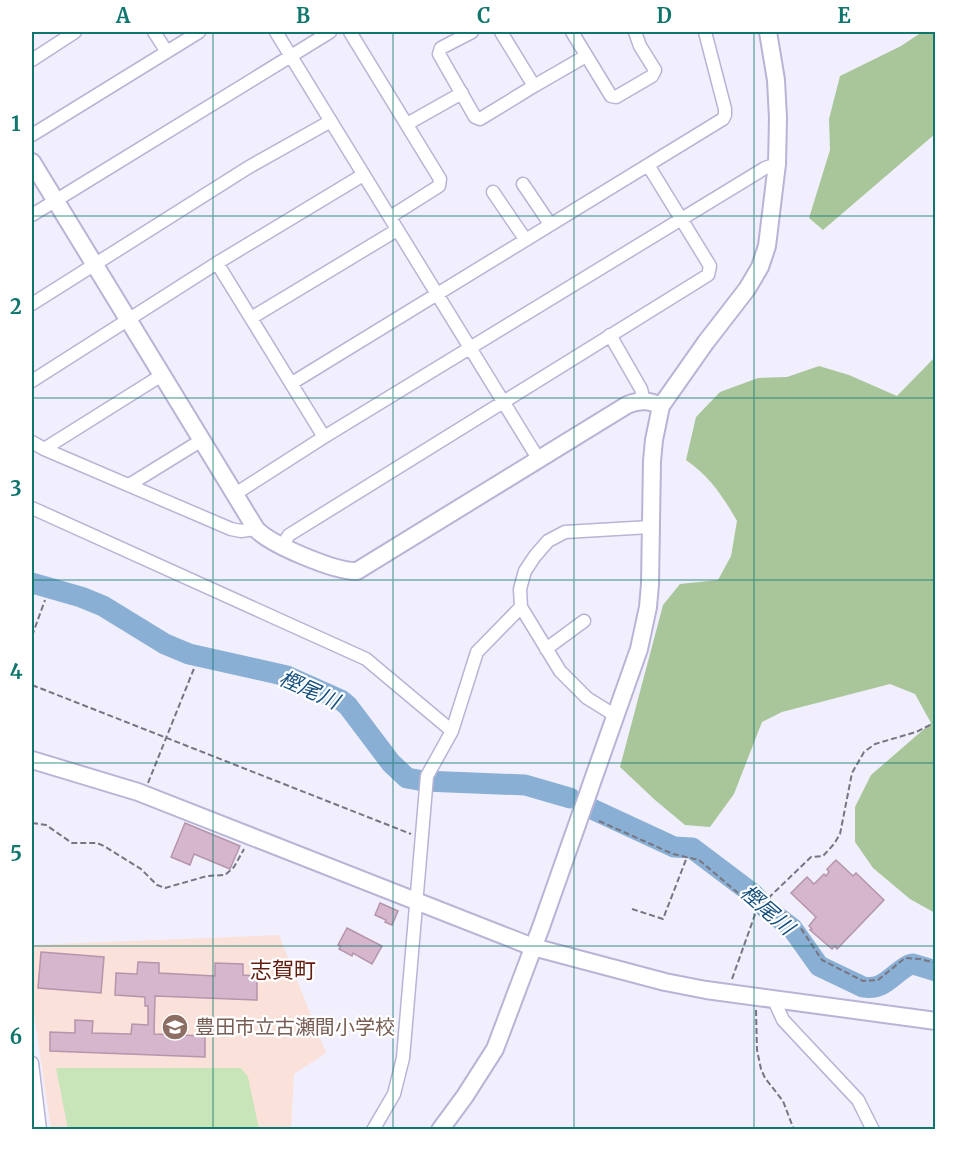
<svg xmlns="http://www.w3.org/2000/svg" width="967" height="1161" font-family="Merriweather,'Noto Sans JP',serif">
  <style>
    .education { fill: #fae1d9 }
    .green { fill: #c8e5ba }
    .forest { fill: #a9c69b }
    .lines { fill: none; stroke-linecap: round; stroke-linejoin: round }
    .river { stroke: #89b0d4; stroke-width: 21 }
    .building { fill: #d6b6cc; stroke: #b495ab; stroke-width: 1.5 }
    .street-casing { stroke: #b8b4d6; stroke-width: 15 }
    .secondary-casing { stroke: #b8b4d6; stroke-width: 20 }
    .path { stroke: #777582; stroke-width: 2; stroke-dasharray: 6 3; stroke-linecap: butt }
    .street { stroke: #fff; stroke-width: 12 }
    .secondary { stroke: #fff; stroke-width: 16 }
    .grid { fill: none; stroke: #0f766e; stroke-width: 1.5; stroke-opacity: 0.55 }
    .labels { text-anchor: middle; stroke-width: 4.5; stroke-linejoin: round; paint-order: stroke }
    .education-label { font-size: 20px; fill: #785e54; stroke: #fff; text-anchor: start }
    .water-label { font-size: 21px; font-style: italic; fill: #17517f; stroke: #fff }
    .quarter-label { font-size: 22px; fill: #611e0f; stroke: #fff }
    .neatline { fill: none; stroke: #0f766e; stroke-width: 2 }
    .grid-label { font-size: 20px; text-anchor: middle; font-weight: bold; fill: #0f766e }
  </style>
  <rect width="100%" height="100%" fill="#f1effd"/>
  <path class="education" d="M279,935L326,1053L294,1074L291,1129H51L32,1001V945Z"/>
  <path class="green" d="M56,1068H241L248,1077L259,1129H68Z"/>
  <path class="forest" d="M922,32H935V134L823,230L809,218L830,150L829,119L840,76L901,46Z
    M935,357V913L910,899L873,868L855,842V807L871,775L931,723L915,694L890,684L782,712L762,722L734,794L710,827L685,825L655,800L620,767L663,605L680,584L718,580L731,556L737,521C722,495 710,477 686,460L696,417L720,392L758,378L787,377L819,366L849,375L897,396Z"/>
  <g class="lines">
    <path class="river" d="M32,583L81,597L103,606L165,644L189,654L287,676L341,700L348,706L391,763L407,778L424,781L525,785L570,798
      M592,809L674,847L692,848L753,894L767,909L792,928L819,966L863,987C884,991 892,974 909,965L913,964L936,971"/>
  </g>
  <path class="building" d="M185,823L240,846L230,869L194,854L190,865L171,857Z
    M836,860L853,876L856,873L884,900L837,949L835,946L832,949L810,930L812,929L809,926L816,917L791,893L807,877L814,884L824,874L826,876L829,872L827,869Z
    M380,903L398,911L392,925L385,922L386,920L375,915Z
    M347,928L382,946L372,964L353,953L352,956L339,949L341,946L338,945Z
    M41,952L104,957L101,993L38,988Z
    M138,962L159,963V973L215,976V963L243,964V975L257,976V1000L155,996L154,1034L205,1036V1057L50,1051V1032L75,1033V1020L93,1021L92,1033L131,1034L132,1024L148,1025V1006H145V997L115,995L116,973L137,974Z"/>
  <g class="lines">
    <defs>
      <path id="street" d="M154,32L167,52
        M276,32L539,460
        M350,32L440,179L439,186L390,217
        M472,32L441,48L439,54L475,117L480,119L534,86L501,32
        M572,32L611,96L616,97L652,76L655,70L640,46L635,32
        M32,60L75,32
        M534,86L586,56
        M407,124L462,93
        M32,135L199,32
        M523,184L550,224
        M493,192L525,239
        M32,215L330,32
        M217,263L324,437
        M32,304L249,167L331,121
        M251,318L397,230
        M610,335L641,389L644,401
        M32,381L217,263L363,175
        M292,383L723,119L725,115V109L705,32
        M32,442L44,449L231,529L241,531L256,529
        M44,449L162,375
        M129,485L202,440
        M235,494L324,437L765,168L777,164
        M32,508L366,659L452,731
        M282,546L289,535L708,275L710,266L648,165
        M546,649L584,621
        M616,716L587,698L560,671L521,607L520,589L525,571L535,556L548,541L565,532L650,527
        M774,1000L783,1020L858,1100L873,1130
        M32,1063L40,1130
        M373,1130L394,1094L403,1058L427,776L452,731L477,652L521,607"/>
      <path id="secondary" d="M32,162L256,529C271,545 336,572 357,571L627,405C640,400 649,400 661,406
        M32,760L138,792L533,947L665,982L706,990L936,1021
        M440,1130L465,1096L495,1049L541,927L639,649L648,607L650,584L652,461L654,440L661,406L706,342L747,289L760,267L767,246L777,164L778,118L776,80L768,32"/>
    </defs>
    <use href="#street" class="street-casing"/>
    <use href="#secondary" class="secondary-casing"/>
    <path class="path" d="M32,636L45,600
      M32,685L411,834
      M148,783L195,666
      M599,821L673,854L699,860L757,909
      M32,823L46,825L72,843H97L104,846L141,869L157,885L165,888L207,876L225,875L234,867L244,849
      M768,898L798,924L822,960L863,981L878,980L905,958L920,959L936,963
      M632,909L663,919L687,857
      M732,979L757,909L811,857L823,856L834,844L840,834L852,773L864,752L875,744L916,732L936,722
      M756,1010L757,1050L761,1069L765,1078L783,1101L794,1130"/>
    <use href="#street" class="street"/>
    <use href="#secondary" class="secondary"/>
  </g>
  <path class="grid" d="M213,32V1130M393,32V1130M574,32V1130M754,32V1130M32,216H936M32,398H936M32,580H936M32,763H936M32,946H936"/>
  <defs>
    <symbol id="school-disc" viewBox="-11 -11 22 22"><circle r="9.5" fill="#8d6e63" stroke="#fff"/><path d="M0-5L7-2L0 1L-7-2ZM-4 1L0 2.5L4 1V4Q0 6-4 4Z" fill="#fff"/></symbol>
  </defs>
  <g fill-rule="evenodd">
    <use href="#school-disc" x="160" y="1012" width="30" height="30"/>
  </g>
  <g class="labels">
    <g class="education-label">
      <text x="195" y="1034">豊田市立古瀬間小学校</text>
    </g>
    <g class="water-label">
      <text transform="translate(309 690) rotate(24)" y="7">樫尾川</text>
      <text transform="translate(767 910) rotate(41)" y="7">樫尾川</text>
    </g>
    <g class="quarter-label">
      <text x="283" y="978">志賀町</text>
    </g>
  </g>
  <rect width="967" height="1161" fill="none" stroke="#ffffff" stroke-width="66"/>
  <rect x="33" y="33" width="901" height="1095" class="neatline"/>
  <g class="grid-label">
    <text x="123" y="23">A</text>
    <text x="303" y="23">B</text>
    <text x="484" y="23">C</text>
    <text x="664" y="23">D</text>
    <text x="844" y="23">E</text>
    <text x="16" y="131">1</text>
    <text x="16" y="314">2</text>
    <text x="16" y="496">3</text>
    <text x="16" y="679">4</text>
    <text x="16" y="861">5</text>
    <text x="16" y="1044">6</text>
  </g>
</svg>
